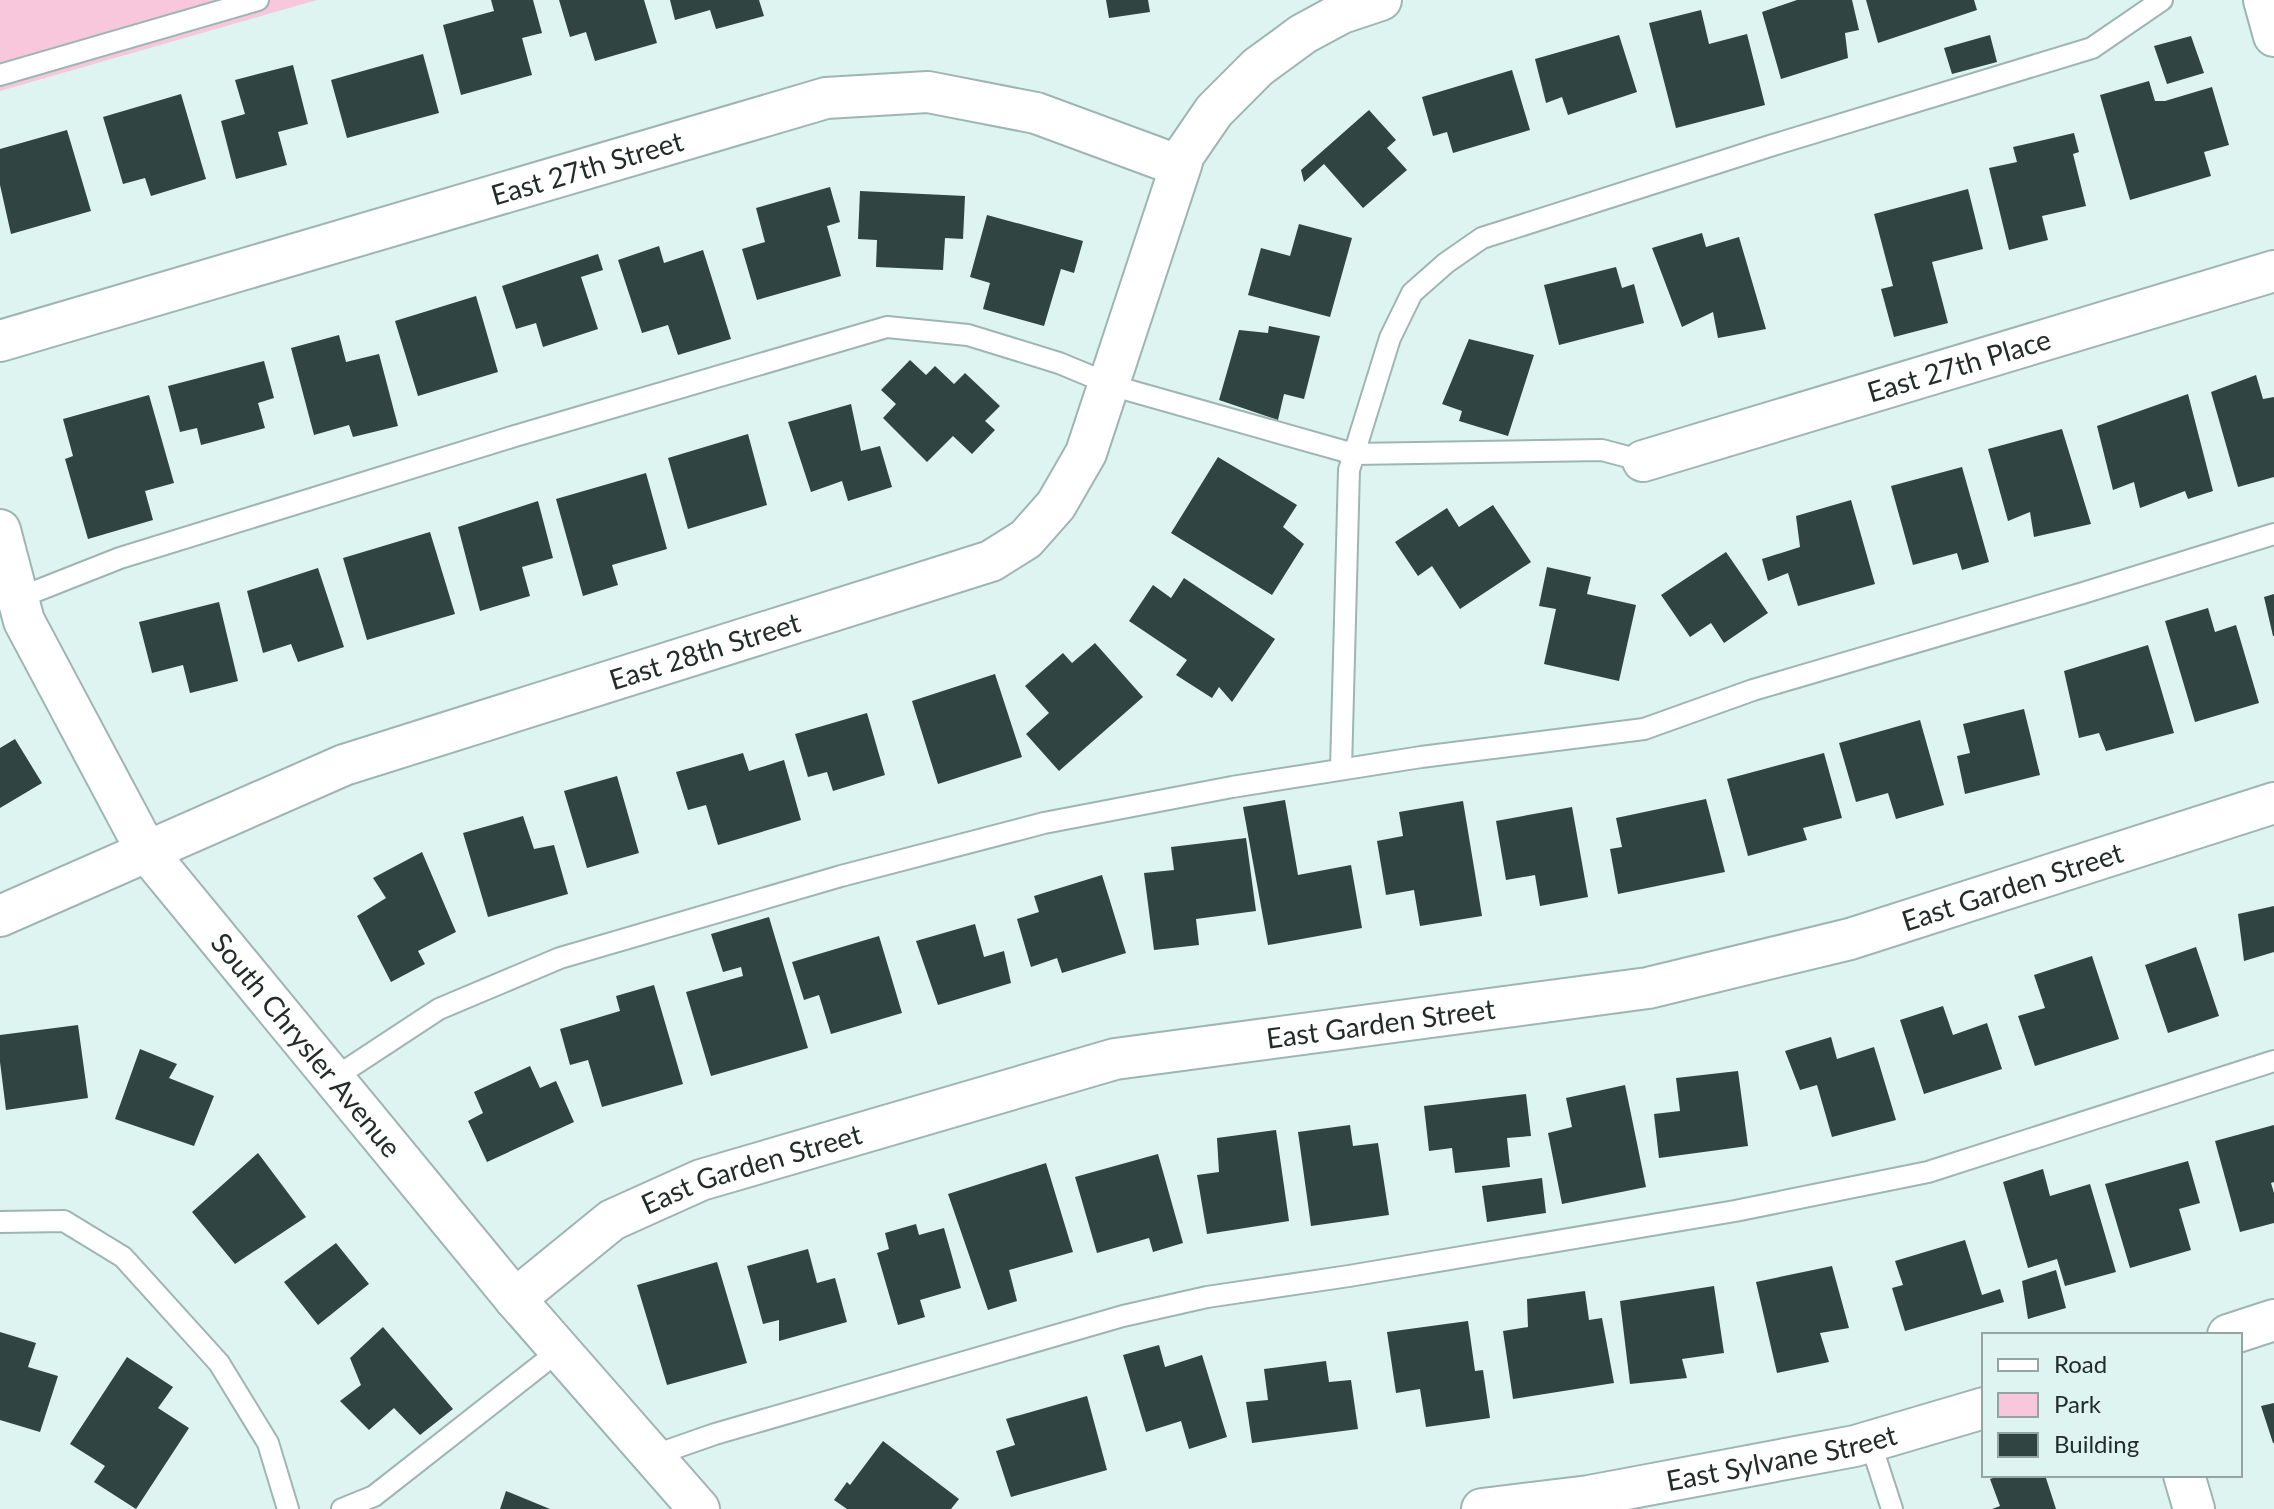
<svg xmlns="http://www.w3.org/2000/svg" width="2274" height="1509" font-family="Lato,sans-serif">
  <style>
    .green { fill: #f8c7dc }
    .building { fill: #304441 }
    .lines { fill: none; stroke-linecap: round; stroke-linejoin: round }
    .service-casing { stroke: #9eb5b2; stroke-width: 24 }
    .minor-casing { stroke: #9eb5b2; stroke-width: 44 }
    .service { stroke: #fff; stroke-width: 20 }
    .minor { stroke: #fff; stroke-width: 40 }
    .labels { text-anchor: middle; stroke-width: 8; stroke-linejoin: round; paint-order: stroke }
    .street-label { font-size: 28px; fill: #232c2a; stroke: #ddf4f1 }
  </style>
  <rect width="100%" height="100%" fill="#ddf4f1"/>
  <path class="green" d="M0,0H317L0,91Z"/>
  <path class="building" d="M491,0H533L542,33L522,38L532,75L461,95L443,25L494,11Z
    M559,0H644L657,43L595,61L586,32L570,37Z
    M670,0H759L764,16L716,29L710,10L675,20Z
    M1106,0H1148L1150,12L1109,18Z
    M1797,0H1852L1859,30L1845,33L1848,58L1781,79L1762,12Z
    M1866,0H1974L1977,10L1878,43Z
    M1701,10L1709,44L1747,34L1765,105L1676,128L1649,23Z
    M1619,35L1637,92L1568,115L1562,97L1546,103L1535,59Z
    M1990,35L1997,62L1952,74L1944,48Z
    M2191,36L2204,73L2167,84L2154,46Z
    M423,54L439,113L347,138L331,80Z
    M293,65L308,124L278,132L287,165L236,179L221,121L245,114L235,80Z
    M1512,70L1530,130L1453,153L1447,132L1433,136L1422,97Z
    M2149,81L2155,101H2165L2212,87L2229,145L2204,152L2211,176L2130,200L2100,95Z
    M181,94L206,179L151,196L145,178L123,184L103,117Z
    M1369,110L1396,140L1387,148L1407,170L1363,208L1324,164L1304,182L1301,170Z
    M67,130L91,211L11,234L0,185V149Z
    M2074,133L2079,152L2073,154L2086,206L2042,216L2048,240L2009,250L1989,168L2017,162L2013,147Z
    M830,187L840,222L827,226L841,276L757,300L742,249L765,242L756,208Z
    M1968,189L1983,249L1932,262L1948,323L1894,337L1881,289L1893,286L1874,214Z
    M860,191L965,196L963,239L945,238L943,270L876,267L877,240L858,239Z
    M987,215L1083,241L1074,273L1061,269L1044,326L983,309L990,283L970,277Z
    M1299,224L1352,238L1330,317L1248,295L1261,248L1290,256Z
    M1702,233L1706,247L1739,237L1766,329L1718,338L1713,312L1682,327L1652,248Z
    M659,246L664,263L703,250L731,339L678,355L668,325L642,333L618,260Z
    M598,254L603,270L581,277L598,329L543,347L536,323L516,329L502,286Z
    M1616,267L1622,288L1634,284L1644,323L1559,345L1544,285Z
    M476,296L498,372L418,396L395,321Z
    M1269,326L1320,336L1304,399L1284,394L1278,420L1219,400L1239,330L1268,333Z
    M339,335L346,362L379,354L398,426L353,437L349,425L314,435L291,348Z
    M1469,339L1534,355L1508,436L1459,421L1462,411L1442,404Z
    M910,360L926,375L935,366L954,384L965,373L1000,406L985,421L995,430L972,454L953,436L927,462L883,418L896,404L881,390Z
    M264,361L274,398L258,403L265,428L201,445L197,428L180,432L168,386Z
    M2256,375L2263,399L2274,397V477L2238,487L2211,392Z
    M2188,394L2213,491L2188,499L2185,491L2140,508L2134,482L2113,490L2097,426Z
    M149,395L174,483L145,491L153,520L88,539L65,459L73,456L63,419Z
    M851,404L861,451L880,446L892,487L848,501L842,481L811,492L788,422Z
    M2062,429L2091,524L2034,537L2030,512L2008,521L1988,449Z
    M748,434L767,505L688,529L668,458Z
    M1218,457L1297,505L1283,527L1304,544L1272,595L1171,533Z
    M1962,467L1989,562L1962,570L1957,553L1913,565L1891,486Z
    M646,473L667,549L612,565L618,585L583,596L556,499Z
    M1851,500L1875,584L1798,606L1788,573L1768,581L1762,559L1800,547L1796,516Z
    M538,501L553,558L522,567L530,596L480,611L458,527Z
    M1493,505L1531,562L1460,609L1432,566L1418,576L1395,542L1447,508L1459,527Z
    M430,532L455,614L367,640L343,558Z
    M1726,552L1768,613L1724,643L1711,623L1690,637L1661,595Z
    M1547,567L1591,577L1587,594L1636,605L1619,681L1544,664L1556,609L1539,606Z
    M318,568L344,647L298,662L291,644L263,653L247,591Z
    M1184,578L1275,639L1232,702L1219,687L1212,698L1176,675L1187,660L1129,621L1153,585L1171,598Z
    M2274,594V636H2273L2264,597Z
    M219,602L238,681L190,693L183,665L152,673L139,622Z
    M2208,608L2215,632L2236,625L2259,703L2195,722L2165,621Z
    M1095,643L1143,697L1059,771L1026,734L1049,713L1025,686L1063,653L1072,663Z
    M2148,645L2174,733L2106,751L2099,733L2079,738L2064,671Z
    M995,674L1022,757L938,784L912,701Z
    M2024,709L2040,775L1965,794L1957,756L1970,753L1963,724Z
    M867,713L885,775L833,791L827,772L808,777L795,734Z
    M1920,720L1944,805L1896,819L1888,793L1856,802L1839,743Z
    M15,739L42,783L0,808V748Z
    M743,753L749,771L784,760L801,820L718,845L706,805L688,810L676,772Z
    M1824,753L1842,818L1803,828L1807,840L1748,856L1727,779Z
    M617,776L639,853L587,868L564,791Z
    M1706,799L1725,872L1618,894L1610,849L1622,847L1616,818Z
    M1285,800L1298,875L1351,865L1362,928L1268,945L1243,807Z
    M1463,801L1482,916L1420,926L1414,890L1386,895L1377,841L1403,836L1399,812Z
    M1572,807L1588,897L1540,906L1535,875L1506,880L1496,821Z
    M523,816L534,849L554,845L568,894L488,917L463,833Z
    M1246,838L1256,911L1196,919L1199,945L1154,950L1144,873L1174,870L1171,847Z
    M422,852L456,932L418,951L425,964L391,982L357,916L386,898L373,878Z
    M1102,875L1126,953L1062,973L1057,958L1031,967L1017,919L1039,912L1034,896Z
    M2274,906V952L2244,961L2238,914Z
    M769,917L808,1048L711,1076L686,992L743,976L741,967L723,972L711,934Z
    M975,924L984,957L1004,951L1011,983L938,1005L916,941Z
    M879,936L902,1013L831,1034L819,995L804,1000L792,962Z
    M2196,947L2219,1016L2168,1033L2145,965Z
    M2092,956L2119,1039L2035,1066L2018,1016L2045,1008L2034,975Z
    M654,985L683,1084L602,1107L588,1060L570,1065L560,1029L620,1011L616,996Z
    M1943,1006L1953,1035L1987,1023L2002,1069L1924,1094L1900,1020Z
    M78,1025L88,1098L6,1110L0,1062V1035Z
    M1831,1037L1837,1059L1874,1047L1896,1120L1832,1137L1817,1085L1800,1090L1785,1051Z
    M140,1049L177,1064L169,1078L214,1096L194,1146L115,1119Z
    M530,1066L540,1088L556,1081L574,1122L487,1162L468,1121L483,1113L474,1092Z
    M1738,1071L1748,1146L1659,1158L1654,1114L1680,1111L1676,1078Z
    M1625,1085L1646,1187L1562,1204L1548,1133L1572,1127L1566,1098Z
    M1526,1094L1531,1136L1507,1138L1510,1167L1455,1173L1452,1148L1429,1151L1424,1106Z
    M1350,1125L1353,1146L1378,1143L1389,1215L1311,1226L1298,1132Z
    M2274,1125V1182L2271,1183L2274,1193V1223L2240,1232L2215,1141Z
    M1276,1130L1289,1221L1207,1234L1197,1175L1219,1172L1217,1138Z
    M258,1153L306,1217L235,1264L192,1212Z
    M1158,1154L1183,1243L1153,1252L1149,1238L1097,1253L1075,1177Z
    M2188,1161L2200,1203L2179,1209L2191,1250L2130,1268L2105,1184Z
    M1046,1163L1073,1252L1009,1270L1017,1301L988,1310L948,1194Z
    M2043,1169L2050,1196L2090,1184L2116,1272L2065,1286L2057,1259L2028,1268L2003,1182Z
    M1542,1178L1546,1213L1487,1222L1482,1186Z
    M916,1224L919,1235L944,1228L961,1288L920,1300L925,1317L898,1325L877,1253L889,1249L885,1233Z
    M1965,1240L1982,1295L2000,1289L2004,1302L1905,1331L1892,1288L1903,1285L1895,1261Z
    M336,1243L369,1284L318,1325L284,1282Z
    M808,1249L817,1283L835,1278L847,1322L779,1341V1320L763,1324L747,1266Z
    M717,1262L747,1363L667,1385L637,1285Z
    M1832,1266L1849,1328L1820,1333L1829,1362L1777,1373L1756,1282Z
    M2056,1270L2066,1308L2028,1319L2022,1281Z
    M1714,1286L1724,1353L1682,1359L1687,1378L1630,1384L1620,1301Z
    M1585,1291L1589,1320L1602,1318L1614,1383L1513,1399L1503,1331L1528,1327L1527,1299Z
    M1468,1321L1475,1371L1483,1370L1490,1418L1426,1427L1420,1389L1396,1393L1387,1332Z
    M383,1327L453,1409L420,1435L394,1408L369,1430L340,1401L361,1385L350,1358Z
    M0,1332L36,1343L28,1367L58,1376L40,1432L0,1420Z
    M1159,1345L1165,1367L1202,1355L1227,1437L1189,1449L1181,1421L1146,1432L1123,1355Z
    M127,1357L173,1387L158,1408L189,1428L136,1509L94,1482L105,1466L70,1444Z
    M1326,1361L1329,1382L1351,1380L1358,1429L1252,1443L1246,1402L1268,1400L1264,1369Z
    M1087,1396L1107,1470L1011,1497L996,1451L1015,1445L1006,1419Z
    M2274,1403V1443H2273L2261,1406Z
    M883,1441L959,1499L951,1509H847L834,1500L847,1482L850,1485Z
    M2002,1475H2045L2056,1509H1992L2000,1506L1990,1479Z
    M506,1491L550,1509H500Z"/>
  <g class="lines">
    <defs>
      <path id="service" d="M0,75L258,0
        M11,601L120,558L515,436L887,327L968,335L1059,363L1117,387L1354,454L1602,450L1643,461
        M1341,769L1349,470L1390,338L1412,293L1446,263L1482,238L1773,145L2092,48L2162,0
        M334,1078L439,1009L560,958L841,876L1044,823L1232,787L1421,757L1644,729L1753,690L2083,593L2274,534
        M0,1222L64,1221L123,1257L219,1363L268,1443L288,1509
        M1870,1441L1892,1509
        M652,1456L715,1434L1123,1316L1207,1297L1349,1276L1735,1211L1928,1172L2274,1061
        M342,1509L374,1496L560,1350"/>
      <g id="minor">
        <path d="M2264,0L2274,36"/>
        <path id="s1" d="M0,341L826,98L928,92L1036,113L1177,165L1214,111L1258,67L1303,34L1342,13L1381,0"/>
        <path id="s2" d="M1643,461L2274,271"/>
        <path id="s3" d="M0,530L24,621L147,852L515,1299L699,1509"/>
        <path id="s4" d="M0,916L344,765L991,561L1026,539L1056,505L1086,453L1182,162"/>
        <path id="s5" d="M515,1299L612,1220L701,1180L1115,1059L1648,988L1850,939L2274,803"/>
        <path d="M2228,1335L2274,1320"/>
        <path d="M2184,1475L2194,1509"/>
        <path id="s6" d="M1482,1509L1589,1496L1855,1446L1984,1408"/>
      </g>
    </defs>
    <use href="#service" class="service-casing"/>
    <use href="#minor" class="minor-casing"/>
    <use href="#service" class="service"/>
    <use href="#minor" class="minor"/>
  </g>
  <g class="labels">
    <g class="street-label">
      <text dy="10" stroke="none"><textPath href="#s1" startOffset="612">East 27th Street</textPath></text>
      <text dy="10" stroke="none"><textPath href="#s2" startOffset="330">East 27th Place</textPath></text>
      <text dy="10" stroke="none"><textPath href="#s4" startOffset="754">East 28th Street</textPath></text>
      <text dy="10" stroke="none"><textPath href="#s5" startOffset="1570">East Garden Street</textPath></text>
      <text dy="10" stroke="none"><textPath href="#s5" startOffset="922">East Garden Street</textPath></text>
      <text dy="10" stroke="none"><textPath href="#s3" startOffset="606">South Chrysler Avenue</textPath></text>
      <text dy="10" stroke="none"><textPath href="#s5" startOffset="274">East Garden Street</textPath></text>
      <text dy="10" stroke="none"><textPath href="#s6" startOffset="304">East Sylvane Street</textPath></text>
    </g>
  </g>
  <rect x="1982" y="1333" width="260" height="144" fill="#ddf4f1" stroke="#93a4a1" stroke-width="2"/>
  <rect x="1998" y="1359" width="40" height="12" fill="#ffffff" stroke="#93a4a1" stroke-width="2"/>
  <text x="2054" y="1373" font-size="24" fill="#232c2a">Road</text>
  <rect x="1998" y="1393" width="40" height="24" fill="#f8c7dc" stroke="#93a4a1" stroke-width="2"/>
  <text x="2054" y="1413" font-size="24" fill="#232c2a">Park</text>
  <rect x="1998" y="1433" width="40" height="24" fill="#304441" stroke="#93a4a1" stroke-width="2"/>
  <text x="2054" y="1453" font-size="24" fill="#232c2a">Building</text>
</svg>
